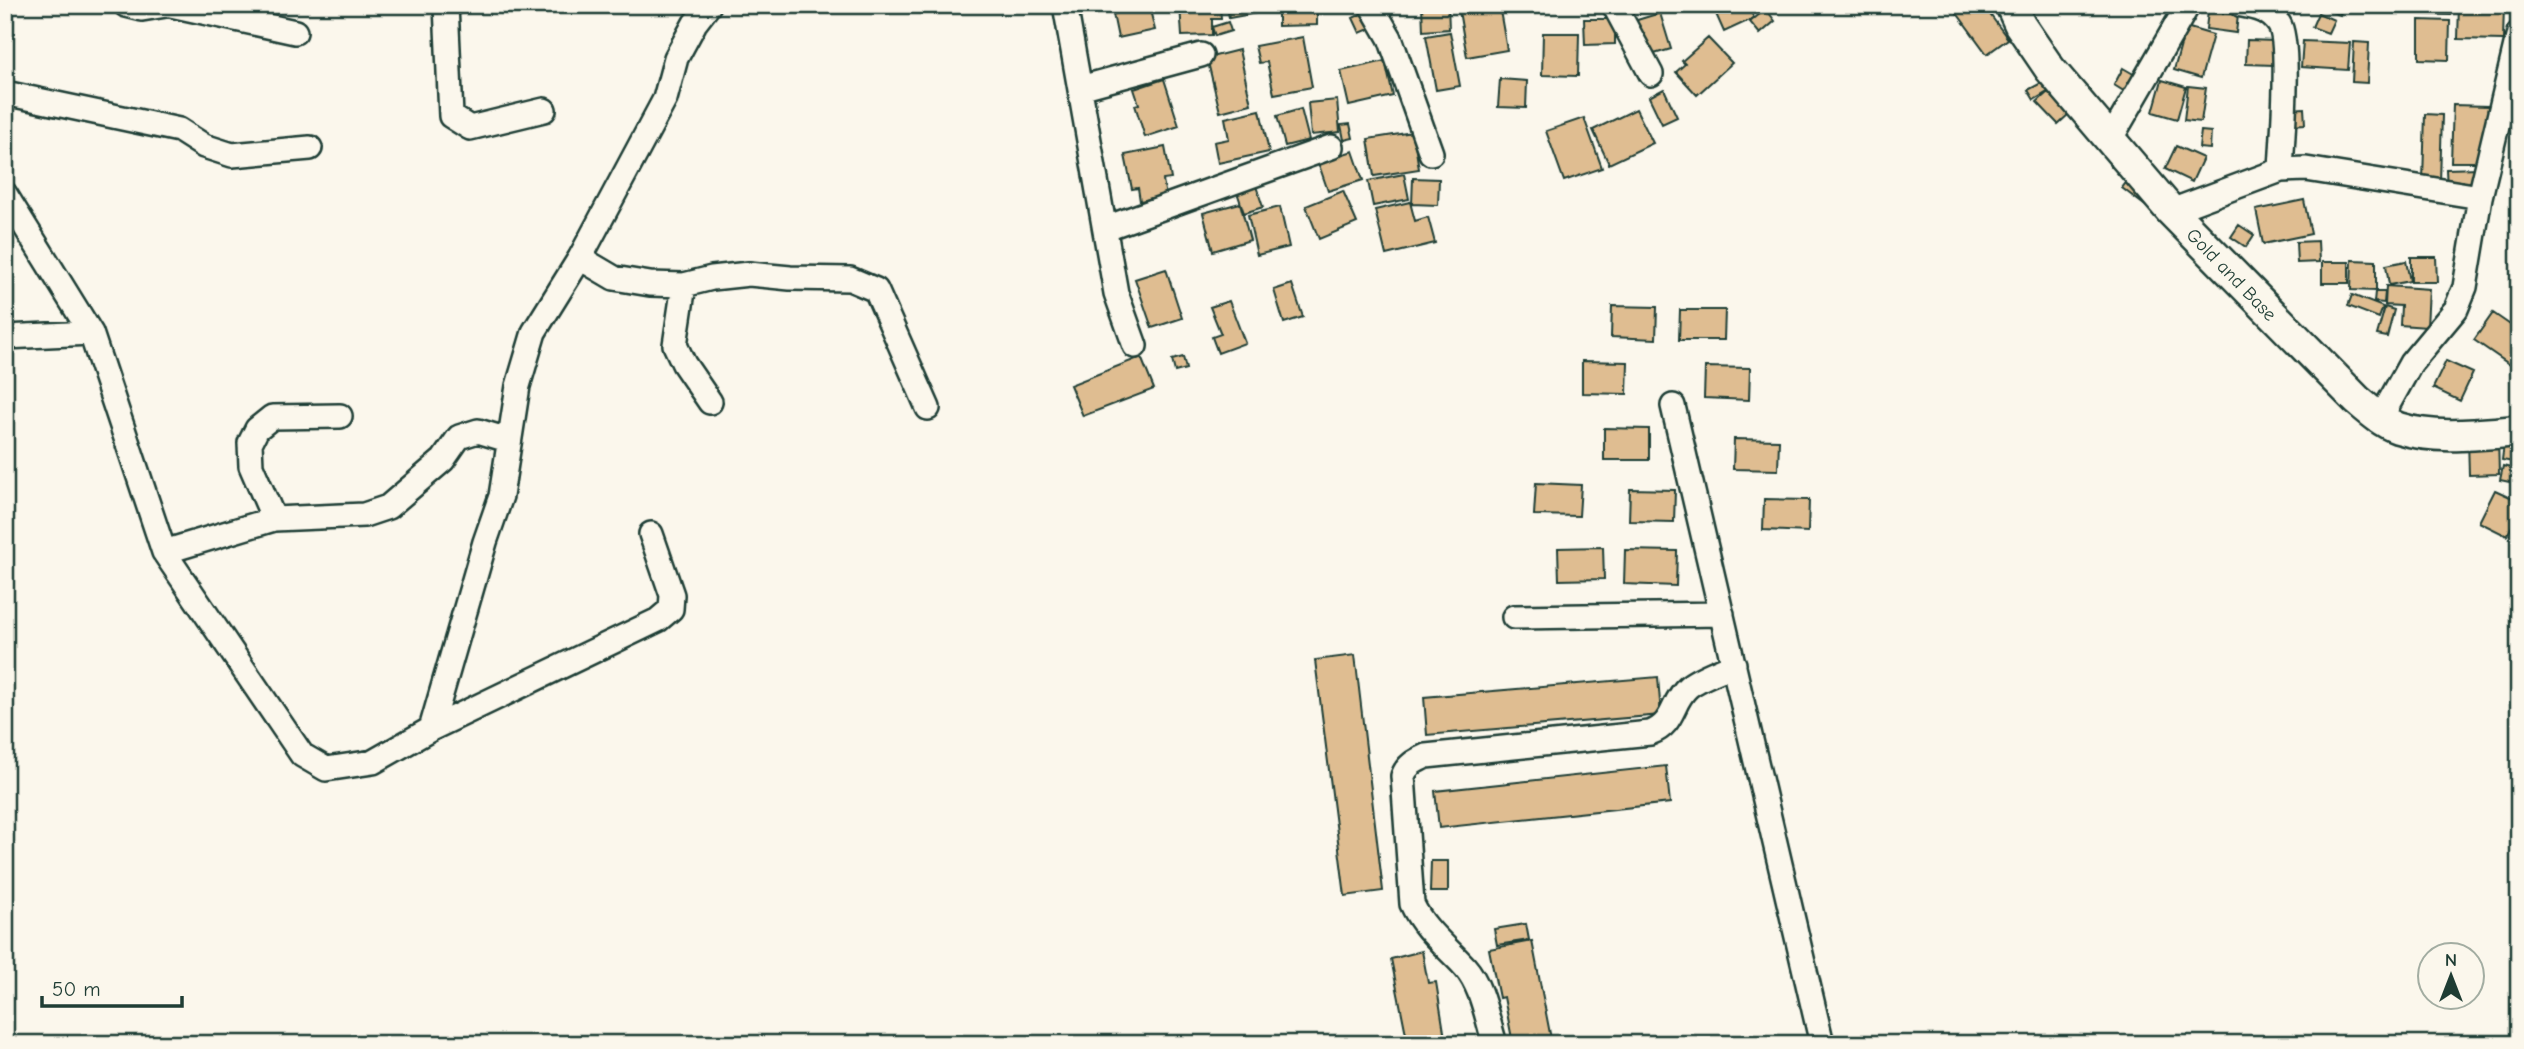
<svg xmlns="http://www.w3.org/2000/svg" width="2524" height="1049" font-family="'Comic Neue',sans-serif">
  <style>
    .building { fill: #dfbd91; stroke: #1f3d34; stroke-width: 2 }
    .lines { fill: none; stroke-linecap: round; stroke-linejoin: round }
    .minor-casing { stroke: #1f3d34; stroke-width: 28 }
    .major-casing { stroke: #1f3d34; stroke-width: 35 }
    .minor { stroke: #fbf7ec; stroke-width: 23 }
    .major { stroke: #fbf7ec; stroke-width: 30 }
    .labels { text-anchor: middle; stroke-width: 7; stroke-linejoin: round; paint-order: stroke }
    .street-label { font-size: 19px; fill: #1f3d34; stroke: #fbf7ec }
  </style>
  <rect width="100%" height="100%" fill="#fbf7ec"/>
  <filter id="ink" filterUnits="userSpaceOnUse"><feTurbulence type="fractalNoise" baseFrequency=".0143" numOctaves="2"/><feDisplacementMap in="SourceGraphic" scale="14" xChannelSelector="R" yChannelSelector="G"/><feConvolveMatrix kernelMatrix="1 2 1 2 8 2 1 2 1" color-interpolation-filters="sRGB"/></filter>
  <g filter="url(#ink)">
    <path class="building" d="M1180,5H1220L1221,19H1212V35L1182,36Z
      M1227,5H1272L1273,10L1229,18Z
      M1422,5H1448L1449,29L1423,31Z
      M1458,5H1499L1507,50L1467,57Z
      M1712,5H1748L1754,18L1724,32Z
      M1951,5H1983L2008,39L1987,54Z
      M2327,5H2343L2340,15L2325,10Z
      M2418,5H2452L2451,15L2418,14Z
      M2459,5H2504L2503,40L2458,39Z
      M1149,6L1155,30L1118,38L1113,14Z
      M1766,9L1775,21L1760,34L1750,22Z
      M1367,11L1374,27L1360,33L1353,18Z
      M2208,11L2238,15L2236,33L2206,29Z
      M1317,12V25L1278,26V13Z
      M1660,13L1671,49L1644,57L1634,21Z
      M2318,13L2334,20L2328,33L2312,27Z
      M1584,19H1615V44L1585,45Z
      M2419,20L2450,21L2449,60L2419,59Z
      M1228,22L1231,31L1215,36L1212,27Z
      M2186,27L2213,35L2201,78L2174,70Z
      M1450,32L1460,86L1436,90L1426,36Z
      M1543,33H1579L1578,76L1542,75Z
      M1303,37L1312,87L1274,94L1267,62L1259,63L1255,46Z
      M1708,38L1732,63L1697,95L1676,72L1685,64L1682,61Z
      M2247,40L2275,41L2274,65L2246,64Z
      M2303,41L2350,43L2348,70L2301,67Z
      M2354,42L2369,43L2367,83L2352,82Z
      M1239,50L1251,104L1220,112L1207,58Z
      M1385,61L1393,96L1349,106L1341,71Z
      M2123,68L2137,76L2127,93L2114,85Z
      M1164,79L1179,126L1145,137L1135,105L1139,104L1134,89Z
      M1500,79L1527,81L1526,108L1498,107Z
      M2162,80L2186,87L2177,119L2153,112Z
      M2043,82L2049,91L2034,100L2028,90Z
      M2188,86L2206,88L2201,122L2184,120Z
      M1664,89L1677,117L1662,124L1649,97Z
      M2048,92L2069,114L2058,124L2037,102Z
      M1337,100L1340,132L1311,135L1308,103Z
      M2453,105L2488,106L2486,162H2451Z
      M2304,108L2305,124L2291,125L2290,109Z
      M1301,109L1309,140L1285,146L1277,116Z
      M1636,109L1653,143L1609,164L1593,130Z
      M1260,110L1269,152L1218,163L1214,142L1229,139L1225,118Z
      M2425,114L2442,115L2440,182L2423,181Z
      M1584,118L1602,168L1564,181L1546,131Z
      M1350,124L1353,138L1344,140L1341,125Z
      M2201,131L2211,132L2210,149L2199,148Z
      M1413,132L1419,169L1374,176L1368,139Z
      M2176,146L2203,158L2192,182L2165,169Z
      M1165,147L1171,179L1163,180L1166,196L1140,201L1138,188L1132,189L1125,155Z
      M1353,151L1363,180L1328,191L1318,162Z
      M2480,168L2481,190H2447L2446,169Z
      M1404,174L1409,199L1373,206L1368,181Z
      M1253,177L1263,207L1244,213L1234,183Z
      M2130,177L2152,211L2122,188Z
      M1413,178L1439,179L1438,205L1412,204Z
      M1343,191L1357,223L1319,239L1306,206Z
      M2304,200L2311,234L2263,244L2256,210Z
      M1410,202L1415,221L1428,217L1435,243L1386,255L1375,210Z
      M1240,203L1250,240L1213,251L1203,213Z
      M1280,207L1289,247L1257,255L1248,215Z
      M2239,225L2254,235L2246,247L2231,237Z
      M2318,241L2319,262L2297,263L2296,242Z
      M2411,257H2436L2437,282H2411Z
      M2352,260L2376,261V291L2351,290Z
      M2406,261L2410,281L2389,285L2386,265Z
      M2322,262H2349V283H2322Z
      M1166,269L1182,318L1152,328L1135,279Z
      M1292,284L1303,317L1284,323L1274,290Z
      M2386,286L2429,289L2427,327L2400,325L2401,306L2385,305Z
      M2375,292H2385L2384,303L2374,302Z
      M2352,295L2383,307L2379,318L2348,306Z
      M1229,301L1245,343L1218,353L1212,337L1221,334L1210,307Z
      M1612,306L1657,307L1656,339L1611,337Z
      M2385,307L2394,310L2387,337L2377,335Z
      M1680,310H1725L1724,340H1679Z
      M2493,313L2519,331V371L2474,340Z
      M1141,357L1154,389L1083,416L1070,385Z
      M1183,357L1186,369L1175,372L1172,360Z
      M1582,361L1628,362L1627,394L1582,393Z
      M2446,361L2473,373L2460,401L2433,388Z
      M1705,367L1750,368L1749,400L1704,398Z
      M1604,428L1649,429V460H1604Z
      M2498,437L2499,474L2469,475L2468,438Z
      M1734,439L1779,440L1778,470L1733,469Z
      M2504,444L2519,446V463L2502,460Z
      M2503,466L2519,470V484L2500,480Z
      M1536,483L1581,485L1579,516L1534,515Z
      M1630,489L1675,490L1674,522L1629,521Z
      M2495,490L2519,501V512L2507,536L2479,522Z
      M1764,499L1809,500L1808,532L1763,530Z
      M1603,547L1604,579L1559,580L1558,548Z
      M1625,550L1677,551L1676,586L1624,584Z
      M1355,655L1383,891L1345,896L1315,660Z
      M1658,677L1661,715L1427,735L1424,697Z
      M1666,766L1670,803L1439,828L1435,791Z
      M1431,861H1448V892H1430Z
      M1526,924L1529,940L1497,945L1494,929Z
      M1532,941L1552,1044H1513L1504,997L1499,998L1489,949Z
      M1422,951L1428,983L1436,982L1446,1044H1408L1391,959Z"/>
    <g class="lines">
      <defs>
        <path id="minor" d="M126,5L142,9L166,5
          M171,5L295,32
          M446,5L451,116L470,128L544,110
          M1065,5L1116,293L1135,346
          M1371,5L1390,38L1431,153
          M1614,5L1651,74
          M2242,5C2258,8 2269,10 2279,24C2291,42 2282,144 2281,170
          M1080,88L1201,55
          M5,93L179,130L204,146L232,155L310,148
          M2110,140L2188,5
          M5,194L91,333L164,552L302,755L326,769L373,762L431,729L485,542L501,496L518,386L534,332L580,258L665,99L676,58L695,23L709,5
          M2171,211L2281,170L2306,169L2480,197
          M1106,228L1331,147
          M580,258L614,278L650,284L684,285L712,278L749,274L790,278L850,279L876,290L928,408
          M684,285L675,345L684,364L710,402
          M5,337L91,333
          M1673,406L1822,1044
          M2380,419L2411,363L2456,309L2465,287L2480,197L2519,33
          M274,519L251,466L250,443L257,429L272,417L340,416
          M164,552L274,519L364,515L388,507L443,460L459,437L478,431L508,440
          M1514,617L1722,614
          M431,729L658,620L671,609L672,595L651,534
          M1495,1044C1487,1019 1482,986 1465,967C1446,946 1424,930 1412,904L1403,776C1407,765 1415,761 1426,756L1650,733C1675,724 1671,702 1688,687C1700,677 1720,671 1734,664"/>
        <path id="major" d="M2011,5L2020,25L2050,69L2171,211L2357,400C2370,411 2382,422 2398,428C2436,440 2480,434 2519,431"/>
      </defs>
      <use href="#minor" class="minor-casing"/>
      <use href="#major" class="major-casing"/>
      <use href="#minor" class="minor"/>
      <use href="#major" class="major"/>
    </g>
  </g>
  <g class="labels">
    <g class="street-label">
      <text transform="translate(2232 274) rotate(46)" y="7">Gold and Base</text>
    </g>
  </g>
  <rect width="2524" height="1049" fill="none" stroke="#fbf7ec" stroke-width="28"/>
  <rect x="14" y="14" width="2496" height="1021" fill="none" stroke="#1f3d34" stroke-width="2.5" filter="url(#ink)"/>
  <g transform="translate(2451 976)"><circle r="33" fill="#fbf7ec" stroke="#a3ada2" stroke-width="2"/>
  <path d="M0-5L12 26L0 18L-12 26Z" fill="#1f3d34"/>
  <text y="-10" font-size="19" font-weight="bold" text-anchor="middle" fill="#1f3d34">N</text>
  </g>
  <path d="M42 996v10h140v-10" fill="none" stroke="#1f3d34" stroke-width="3.5"/>
  <text x="52" y="996" font-size="21" fill="#1f3d34" stroke="#fbf7ec" stroke-width="5" paint-order="stroke">50 m</text>
</svg>
